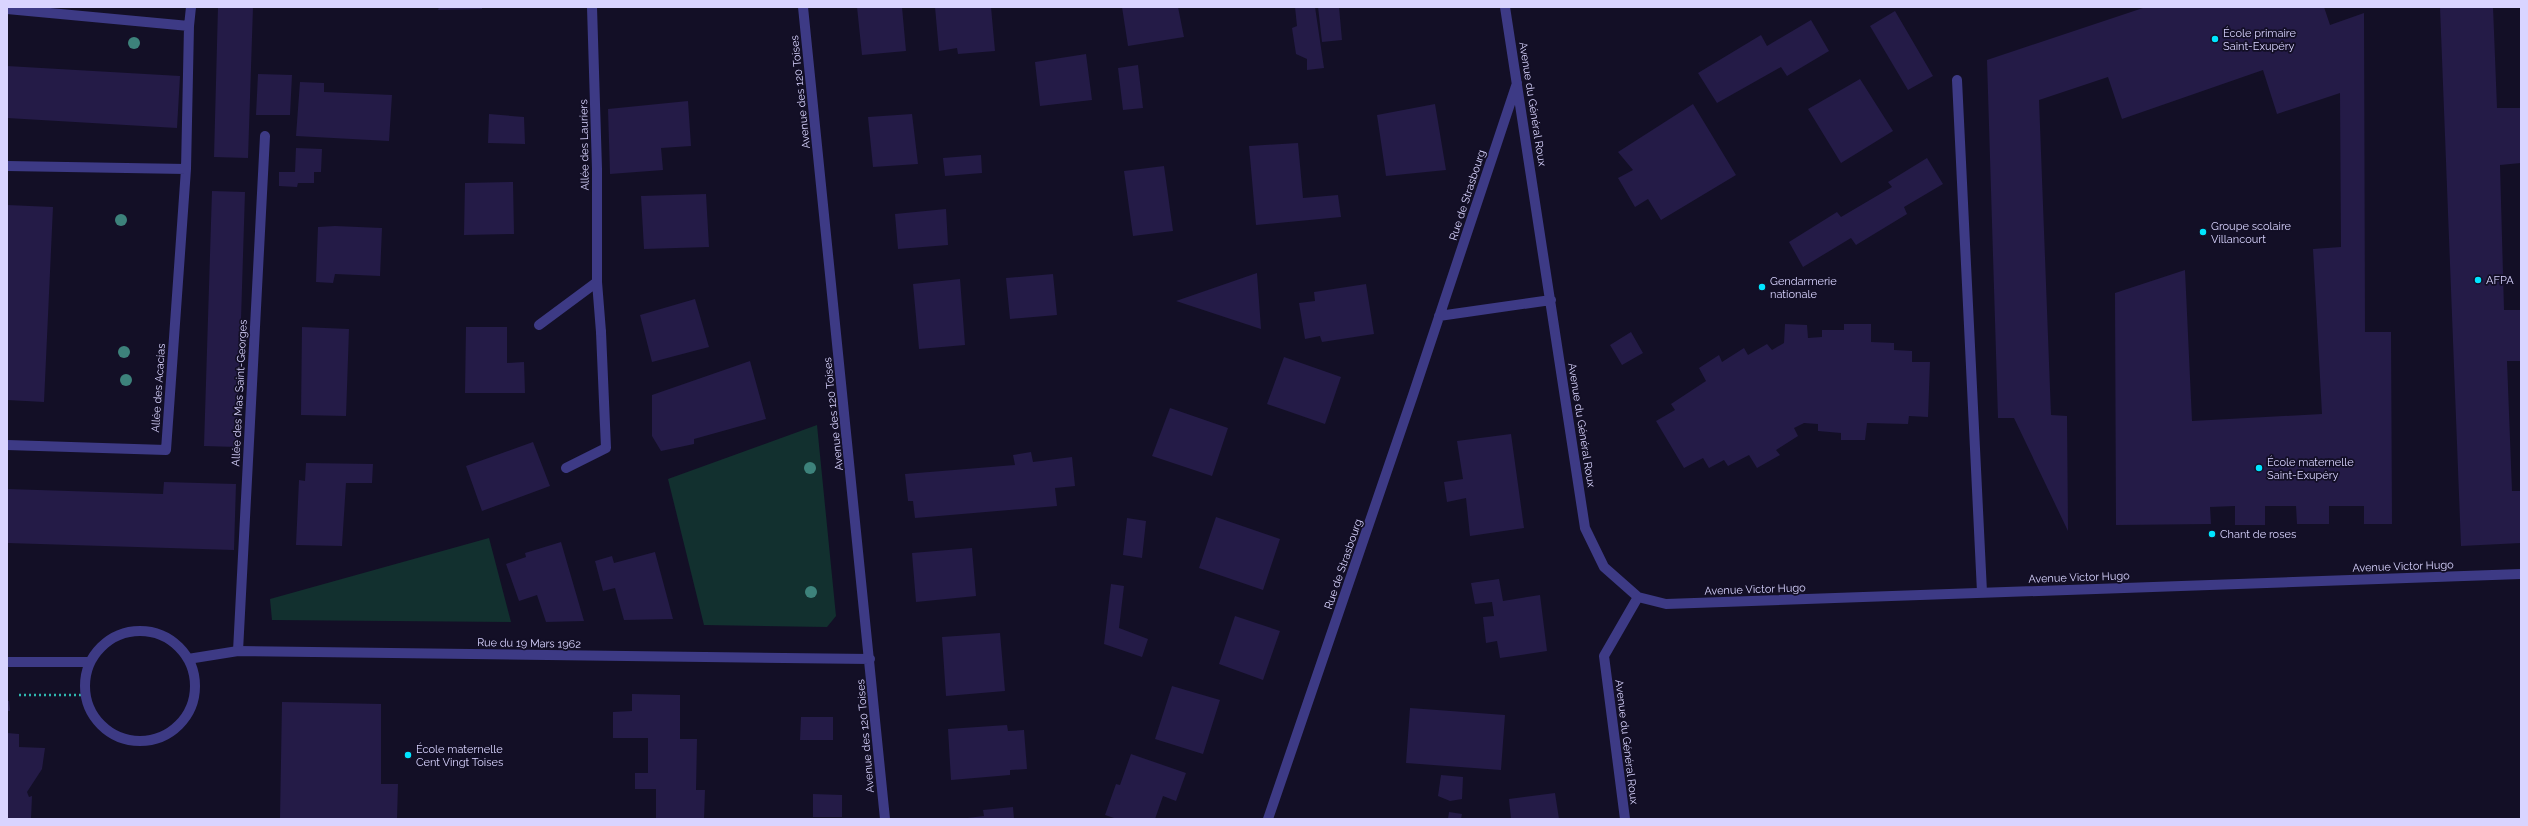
<svg xmlns="http://www.w3.org/2000/svg" width="2528" height="826" font-family="Raleway,sans-serif">
  <style>
    .green { fill: #12302f }
    .building { fill: #241b47 }
    .lines { fill: none; stroke-linecap: round; stroke-linejoin: round }
    .path { stroke: #2fb8b0; stroke-width: 2.5; stroke-dasharray: 2 3; stroke-linecap: butt }
    .service { stroke: #3d3a85; stroke-width: 10 }
    .minor { stroke: #3d3a85; stroke-width: 10 }
    .tree { fill: #3d827b }
    .poi-dot { fill: #00e5ff; stroke: #130f26; stroke-width: 1.5 }
    .labels { text-anchor: middle; stroke-width: 3.5; stroke-linejoin: round; paint-order: stroke }
    .poi-label { font-size: 11px; fill: #d9d4ff; stroke: #130f26; text-anchor: start }
    .street-label { font-size: 11px; fill: #d9d4ff; stroke: #130f26 }
  </style>
  <rect width="100%" height="100%" fill="#130f26"/>
  <path class="green" d="M817,425L836,616L827,627L704,625L668,479Z
    M489,538L511,622L272,620L270,599Z"/>
  <path class="building" d="M218,7H253L248,158L214,157Z
    M439,7H482V9L438,10Z
    M857,7H902L906,51L862,55Z
    M935,7H991L995,51L958,54L957,48L939,51Z
    M1122,7H1178L1184,37L1128,46Z
    M1295,7H1315L1324,68L1307,70V59L1296,54L1292,28L1297,26Z
    M1318,7H1339L1342,40L1322,42Z
    M2146,7H2324L2330,25L2364,13L2365,332H2391L2392,524H2364V506H2329V524H2297L2296,506H2265V525H2235V506L2210,507L2211,524L2116,525L2115,293L2185,270L2192,421L2322,414L2313,249L2341,247L2340,93L2277,114L2263,70L2122,119L2108,77L2039,100L2051,415L2067,416L2068,531L2014,418H1998L1987,60Z
    M2440,7H2493L2497,108H2521V163L2500,165L2504,310H2521V361H2507L2512,491H2521V543L2461,546Z
    M1895,11L1933,76L1908,90L1870,26Z
    M1811,20L1829,51L1787,76L1781,67L1717,103L1698,73L1761,35L1767,46Z
    M1086,54L1092,100L1040,106L1035,62Z
    M1138,65L1143,108L1123,110L1118,68Z
    M7,66L180,76L177,128L7,118Z
    M258,74L292,75L290,115H256Z
    M1860,79L1893,131L1841,163L1808,109Z
    M300,82L324,83V92L392,95L389,141L296,136Z
    M688,101L691,146L661,148L663,170L610,174L608,109Z
    M1435,104L1446,170L1386,176L1377,115Z
    M1693,104L1736,175L1661,220L1648,199L1635,207L1618,178L1633,170L1618,152Z
    M489,114L524,117L525,144L488,143Z
    M912,114L918,164L873,167L868,117Z
    M1298,143L1303,198L1338,195L1341,217L1256,225L1249,146Z
    M296,148L322,149L321,172H314V183H298L297,187L279,186V172H295Z
    M981,155L982,173L945,176L943,158Z
    M1927,158L1943,184L1904,207L1907,214L1856,245L1851,238L1803,267L1789,242L1837,212L1841,217L1892,187L1888,182Z
    M1164,166L1173,231L1133,236L1124,171Z
    M513,182L514,234L464,235L465,183Z
    M212,191L245,192L237,447L204,446Z
    M706,194L709,247L644,249L641,196Z
    M7,205L53,207L44,402L7,400Z
    M946,209L948,245L898,249L895,214Z
    M335,226L382,228L380,276L335,274L333,283L316,282L318,227Z
    M1257,273L1261,329L1176,301Z
    M1053,274L1057,315L1010,319L1006,278Z
    M960,279L965,345L919,349L913,284Z
    M1366,284L1374,334L1322,342L1320,336L1305,339L1299,303L1315,301L1314,292Z
    M695,299L709,347L652,362L640,315Z
    M1785,324L1807,325L1808,338L1822,337V330H1844V324H1871V342L1894,343V350L1912,351V362H1930L1928,417L1909,416L1908,424L1867,423L1865,440H1841V433L1818,431V424L1804,423L1794,428L1798,436L1776,450L1780,455L1757,468L1749,455L1728,466L1724,460L1709,468L1703,458L1684,468L1656,421L1675,410L1671,404L1706,381L1699,368L1719,355L1722,362L1744,348L1748,355L1767,344L1772,350L1784,343Z
    M302,327L349,329L346,416L301,415Z
    M466,327H507V363L524,362L525,393H465Z
    M1631,332L1643,353L1622,365L1610,345Z
    M1284,357L1341,377L1325,424L1267,404Z
    M750,361L766,419L694,439V444L661,451L652,436V395Z
    M1170,408L1228,428L1212,476L1152,456Z
    M1511,434L1524,528L1470,536L1466,498L1447,502L1444,482L1463,479L1457,441Z
    M533,442L550,486L482,511L466,466Z
    M1031,452L1033,462L1072,457L1075,486L1055,488L1057,506L915,518L913,501H908L905,474L1015,465L1013,455Z
    M306,463L373,464L372,483H346L342,546L296,545L299,480L305,481Z
    M164,482L236,484L234,550L7,543V489L163,494Z
    M1216,517L1280,539L1263,590L1199,568Z
    M1127,518L1146,521L1142,558L1123,555Z
    M561,542L584,621L546,622L537,595L519,601L506,564L526,557L525,553Z
    M972,548L976,596L916,602L912,553Z
    M655,552L673,619L624,620L615,588L603,591L595,561L612,556L614,563Z
    M1499,579L1503,601L1540,595L1547,651L1500,658L1497,641L1486,643L1483,617L1494,616L1492,602L1475,604L1471,583Z
    M1111,584L1124,586L1119,628L1148,639L1142,657L1104,644Z
    M1235,616L1280,631L1263,680L1219,664Z
    M1000,633L1005,691L946,696L942,637Z
    M1172,686L1220,700L1203,754L1155,739Z
    M632,694L680,695V739H697L696,790H705L704,819H656V789H635V773H648V738H613V712L632,711Z
    M7,701H9L10,711H7Z
    M282,702L381,704V784H398L397,819H280Z
    M1410,708L1505,715L1501,770L1406,763Z
    M801,717H833V740H800Z
    M1007,725L1008,731L1024,730L1027,769L1010,770V775L951,780L948,729Z
    M7,733L19,734V747L45,748L42,769L27,792L29,797L32,796L31,819H7Z
    M1131,754L1186,773L1176,801L1163,796L1155,819H1117L1105,815L1116,784L1120,785Z
    M1441,775L1463,777L1462,799L1450,801L1438,796Z
    M1555,793L1559,819H1511L1509,799Z
    M813,794L842,795V817H813Z
    M1013,807L1014,819H959L984,816L983,810Z
    M1449,812L1462,814L1461,819H1448Z"/>
  <g class="lines">
    <path class="path" d="M19,695H84"/>
    <path class="service" d="M1957,80L1982,592
      M566,468L606,448L601,332
      M238,651L265,136"/>
    <path class="minor" d="M803,7L885,819
      M1505,7L1585,528L1604,567L1638,597L1604,656L1625,819
      M7,9L189,26L186,169
      M189,26L191,7
      M7,166L186,169L166,450L7,445
      M597,282L601,332
      M1439,316L1551,300
      M539,325L597,282V169L592,7
      M1638,597L1666,604L2521,574
      M85 686a55 55 0 1 1 110 0a55 55 0 1 1-110 0Z
      M188,659L238,651L870,659
      M7,662H89
      M1268,819L1413,395L1517,83"/>
  </g>
  <g class="tree">
    <circle cx="134" cy="43" r="6"/>
    <circle cx="121" cy="220" r="6"/>
    <circle cx="124" cy="352" r="6"/>
    <circle cx="126" cy="380" r="6"/>
    <circle cx="810" cy="468" r="6"/>
    <circle cx="811" cy="592" r="6"/>
  </g>
  <g class="poi-dot">
    <circle cx="2215" cy="39" r="4"/>
    <circle cx="2203" cy="232" r="4"/>
    <circle cx="2478" cy="280" r="4"/>
    <circle cx="1762" cy="287" r="4"/>
    <circle cx="2259" cy="468" r="4"/>
    <circle cx="2212" cy="534" r="4"/>
    <circle cx="408" cy="755" r="4"/>
  </g>
  <g class="labels">
    <g class="poi-label">
      <text x="2223" y="37">École primaire<tspan x="2223" dy="13">Saint-Exupéry</tspan></text>
      <text x="2211" y="230">Groupe scolaire<tspan x="2211" dy="13">Villancourt</tspan></text>
      <text x="2486" y="284">AFPA</text>
      <text x="1770" y="285">Gendarmerie<tspan x="1770" dy="13">nationale</tspan></text>
      <text x="2267" y="466">École maternelle<tspan x="2267" dy="13">Saint-Exupéry</tspan></text>
      <text x="2220" y="538">Chant de roses</text>
      <text x="416" y="753">École maternelle<tspan x="416" dy="13">Cent Vingt Toises</tspan></text>
    </g>
    <g class="street-label">
      <text transform="translate(800 92) rotate(-96)" y="4">Avenue des 120 Toises</text>
      <text transform="translate(1533 104) rotate(81)" y="4">Avenue du Général Roux</text>
      <text transform="translate(584 145) rotate(-91)" y="4">Allée des Lauriers</text>
      <text transform="translate(1467 195) rotate(-72)" y="4">Rue de Strasbourg</text>
      <text transform="translate(158 388) rotate(-86)" y="4">Allée des Acacias</text>
      <text transform="translate(239 393) rotate(-87)" y="4">Allée des Mas Saint-Georges</text>
      <text transform="translate(833 414) rotate(-96)" y="4">Avenue des 120 Toises</text>
      <text transform="translate(1582 425) rotate(81)" y="4">Avenue du Général Roux</text>
      <text transform="translate(1343 564) rotate(-71)" y="4">Rue de Strasbourg</text>
      <text transform="translate(2403 566) rotate(-2)" y="4">Avenue Victor Hugo</text>
      <text transform="translate(2079 577) rotate(-2)" y="4">Avenue Victor Hugo</text>
      <text transform="translate(1755 589) rotate(-2)" y="4">Avenue Victor Hugo</text>
      <text transform="translate(529 643) rotate(1)" y="4">Rue du 19 Mars 1962</text>
      <text transform="translate(865 736) rotate(-95)" y="4">Avenue des 120 Toises</text>
      <text transform="translate(1627 742) rotate(83)" y="4">Avenue du Général Roux</text>
    </g>
  </g>
  <rect width="2528" height="826" fill="none" stroke="#d9d4ff" stroke-width="16"/>
</svg>
